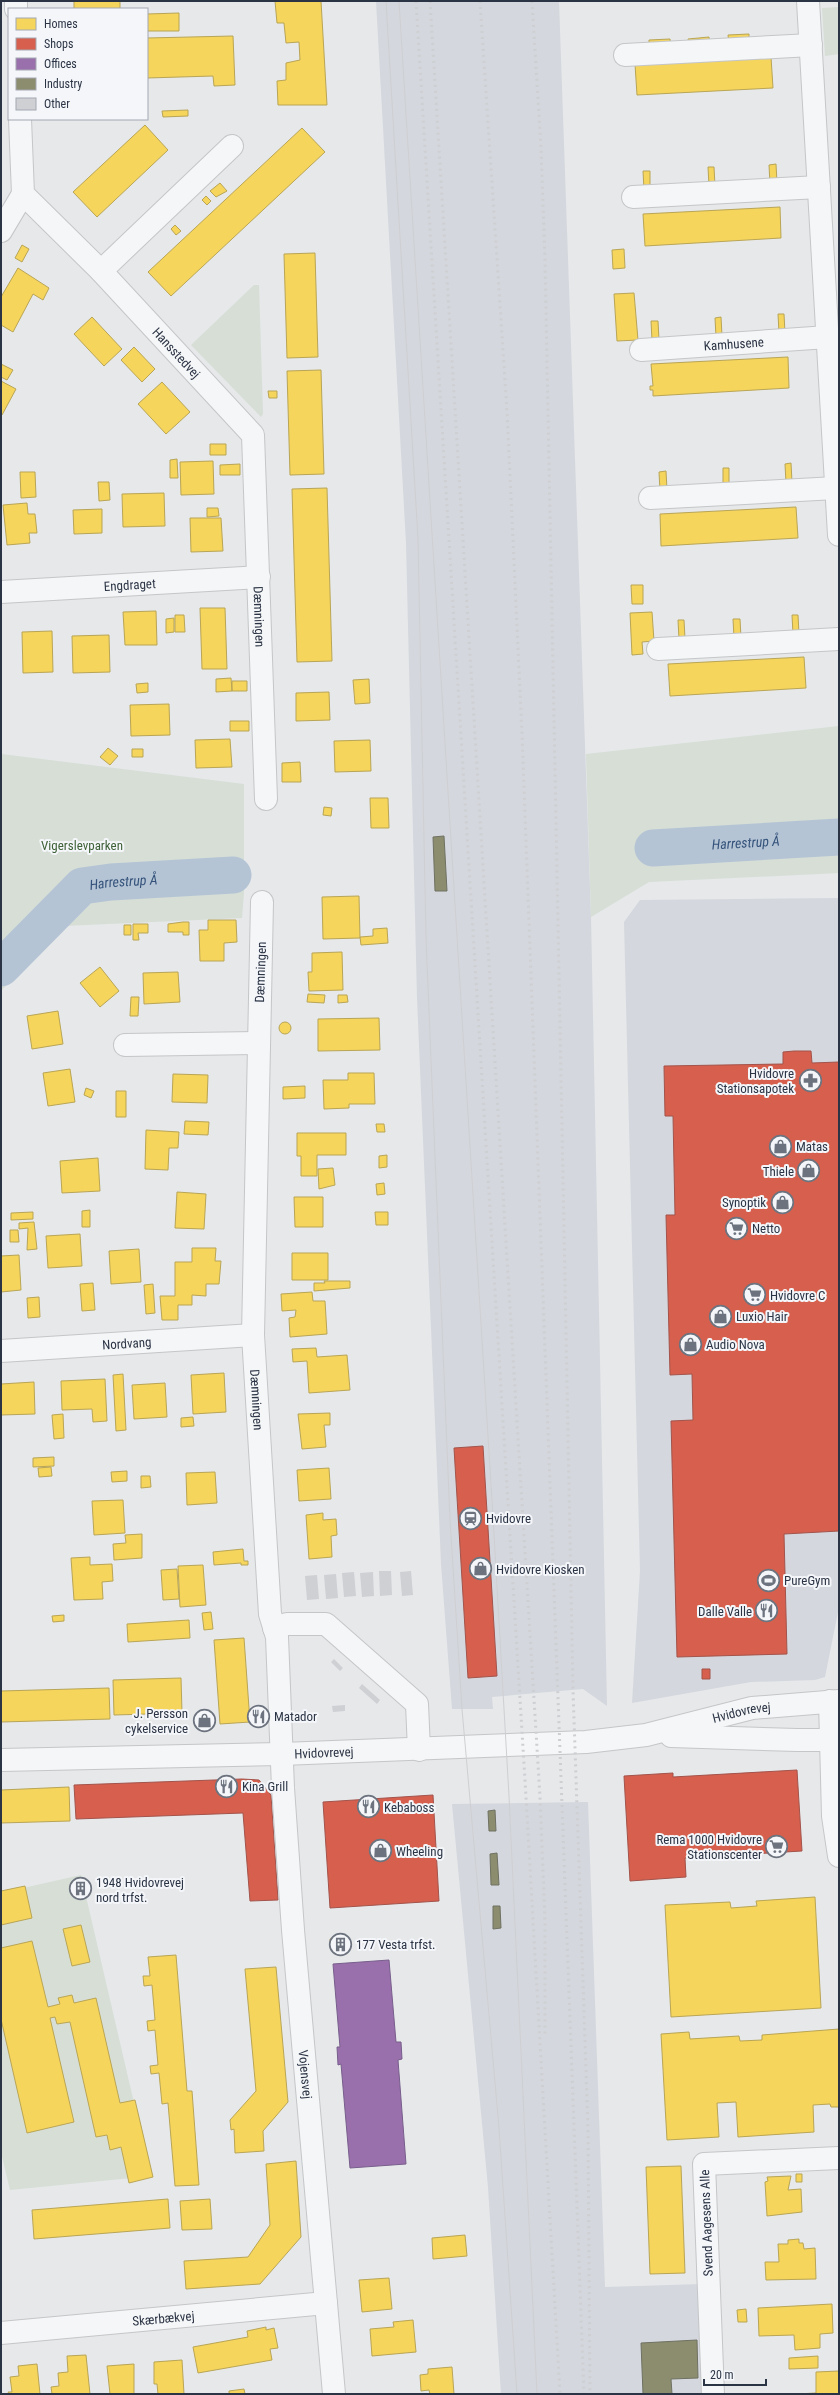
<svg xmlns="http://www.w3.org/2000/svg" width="840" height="2395" font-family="'Roboto Condensed',sans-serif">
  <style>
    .built { fill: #d4d7dd }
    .green { fill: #d6ded6 }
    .homes { fill: #f6d55c; stroke: #b9a555 }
    .shops { fill: #d6604d; stroke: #a3534b }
    .offices { fill: #9970ab; stroke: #785e8c }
    .industry { fill: #8c8c6e; stroke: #6f7262 }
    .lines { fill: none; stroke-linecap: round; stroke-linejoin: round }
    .river { stroke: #b4c4d5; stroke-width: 37 }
    .building { fill: #ced0d3 }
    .minor-casing { stroke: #c4c6c8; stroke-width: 24 }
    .minor { stroke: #f5f6f7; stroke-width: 22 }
    .tram { stroke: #cecfd2; stroke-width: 1 }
    .rail { stroke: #cecfd2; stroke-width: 3; stroke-dasharray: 2 4; stroke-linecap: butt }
    .labels { text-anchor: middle; stroke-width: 4; stroke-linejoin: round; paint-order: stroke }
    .street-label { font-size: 13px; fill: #2b3445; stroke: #f4f6f9 }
    .park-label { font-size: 13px; fill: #3f6138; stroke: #f4f6f9 }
    .poi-label { font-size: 13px; fill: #2b3445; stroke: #f4f6f9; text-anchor: start }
    .water-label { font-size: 14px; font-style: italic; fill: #34527a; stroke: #f4f6f9 }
  </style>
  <rect width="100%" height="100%" fill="#e6e8ea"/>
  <path class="built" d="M376,1H559L591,917L607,1706L583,1689L492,1697L493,1709H452L441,1564L417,998L406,543Z
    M839,898V1607L825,1677L815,1680L751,1682L632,1703L640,1571L624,922L640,900Z
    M588,1802L605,2287L703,2284L710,2394H501L488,2187L452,1804Z"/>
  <path class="green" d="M839,7V54L825,56L822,8Z
    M254,285H259L263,414L261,417L191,345Z
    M839,726V873L649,882L591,917L586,754Z
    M1,754L244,784V892L242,918L63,926L1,991Z
    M81,1875L151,2176L10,2190L1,2152V1893Z"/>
  <path class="homes" d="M74,1H120V9H74Z
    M275,1H321L327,105H278L277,81L286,80V63L300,60L299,42L286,43L284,23H277Z
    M179,13V31H147V14Z
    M749,34V42L729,43L728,35Z
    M233,36L235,85L214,86L213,76L147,78V38Z
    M709,37L710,45L689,46L688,39Z
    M670,39L671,47L649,48V40Z
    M771,57L773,88L637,95L635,64Z
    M188,110V116L163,117L162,111Z
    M145,125L168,150L97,217L73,192Z
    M302,128L325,152L171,296L148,272Z
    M776,164L777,183L770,184L769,165Z
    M708,167H714L715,186H709Z
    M643,171H650V190H644Z
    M220,183L227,191L216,197L210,191Z
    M206,196L211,201L207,205L202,200Z
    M780,207L781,238L645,246L643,214Z
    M175,225L181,231L176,235L171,229Z
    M22,245L29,249L22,262L15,258Z
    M624,249L625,268L613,269L612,250Z
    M315,253L318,357L287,358L284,254Z
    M18,268L49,288L43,300L33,294L13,332L1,325V297Z
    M634,293L638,340L617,341L614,294Z
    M778,314H784L785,333H779Z
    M92,317L122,349L104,366L74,334Z
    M721,317L722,336L716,337L715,318Z
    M651,321H658L659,340H652Z
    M134,347L155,369L142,382L121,360Z
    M788,357L789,388L653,396V390H650V386H653L651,364Z
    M1,364L13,370L7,380L1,377Z
    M321,370L324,474L290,475L287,371Z
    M1,381L16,389L2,415H1Z
    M162,382L190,412L166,434L138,404Z
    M268,391H277V398H269Z
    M210,444H226V455H210Z
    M177,459L178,478H170V460Z
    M213,461L214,494L181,495L180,462Z
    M791,463L792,482L786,483L785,464Z
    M240,464V475H220V465Z
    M723,468H729V487H723Z
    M666,471L667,490L660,491L659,472Z
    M20,472H35L36,497L21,498Z
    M98,482H109L110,500L99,501Z
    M327,488L332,661L297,662L292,489Z
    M164,493L165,526L123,527L122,494Z
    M27,503L28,514H35L37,533H29L30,543L7,545L3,505Z
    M796,507L798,538L661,546L660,514Z
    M207,508H218L219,516L207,517Z
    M102,509V533L74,534L73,510Z
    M190,518H221L223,551L191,552Z
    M631,585H643V604H632Z
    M200,608H225L227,669H202Z
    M156,611L157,645H125L123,612Z
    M652,612L654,641L642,642L643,654L632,655L630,613Z
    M175,615H184L185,632H175Z
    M792,615H798L799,634H793Z
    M174,618V632L166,633V619Z
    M733,619H740L741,638H734Z
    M678,620H684L685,639H679Z
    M52,631L53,672L23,673L22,632Z
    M109,635L110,672L73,673L72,636Z
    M804,657L806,688L670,696L668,664Z
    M231,678L232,691L216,692V679Z
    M369,679L370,703L355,704L353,680Z
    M232,681H247V691H232Z
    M148,683V692L137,693L136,684Z
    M329,692L330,720L296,721V693Z
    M169,704L170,735L131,736L130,705Z
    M230,721H249V731H230Z
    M230,739L232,767L196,768L195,740Z
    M370,740L371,771L335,772L334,741Z
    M108,748L118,756L110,765L100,757Z
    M132,749H143V757H132Z
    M300,762L301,782H282V763Z
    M370,798H388L389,828H371Z
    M324,807L332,808L331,816L323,815Z
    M359,896L360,938L323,939L322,897Z
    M208,920H236L237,942L224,943V961H200L199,930H208Z
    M183,922H189V935H183V932H168V924Z
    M133,924H148V933H138L139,940H133Z
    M124,925H131V935H124Z
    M387,928L388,943L361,945L360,937L373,936V929Z
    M342,952L343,990L309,991L308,972H312V953Z
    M100,967L119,991L100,1007L80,983Z
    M178,972L180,1002L144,1004L143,973Z
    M308,994L325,995L324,1003L307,1002Z
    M338,995H347L348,1002L338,1003Z
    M131,997H139L138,1016H130Z
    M58,1011L63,1044L32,1049L27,1016Z
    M379,1018L380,1050L318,1051V1019Z
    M279 1028a6 6 0 1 1 12 0a6 6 0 1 1-12 0Z
    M70,1069L75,1102L48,1106L43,1073Z
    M348,1073H374L375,1104H349V1108L324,1109L323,1080H348Z
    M173,1074L208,1075L207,1103L172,1102Z
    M305,1086V1098L283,1099V1087Z
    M86,1088L94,1091L91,1098L84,1095Z
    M116,1091H126V1117H116Z
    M185,1121L209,1122L208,1135L184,1134Z
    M376,1124H384L385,1132H377Z
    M146,1130L179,1132L178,1148H169L168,1170L145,1169Z
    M297,1133H346V1155H317V1176H301V1156H297Z
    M387,1155V1167L379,1168V1156Z
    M98,1158L100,1191L62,1193L60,1161Z
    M333,1168L335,1185L319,1189L318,1169Z
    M384,1183L385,1194L377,1195L376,1184Z
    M177,1192L206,1194L204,1229L175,1228Z
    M294,1197H323V1227H295Z
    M90,1210V1227H82V1211Z
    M33,1212V1219L11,1220V1213Z
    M375,1212H388V1225H376Z
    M34,1222L37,1249L27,1250L28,1228L19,1229V1223Z
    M10,1230H18L19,1242H10Z
    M80,1234L82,1266L48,1268L46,1236Z
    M192,1248H216L215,1261H221L219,1284H206V1296L192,1295V1305H178V1320H162L160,1296H175V1262H192Z
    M139,1249L141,1282L111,1284L109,1251Z
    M292,1253H328V1280H292Z
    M19,1255L21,1290L1,1292V1256Z
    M324,1281H350V1288L314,1291V1283H325Z
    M93,1283L95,1310L82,1311L80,1284Z
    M153,1284L155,1313L146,1314L144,1285Z
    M312,1292L313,1301H325L327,1334L290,1337L289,1318L295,1317L296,1310L282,1311L281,1294Z
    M39,1297L40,1317L28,1318L27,1298Z
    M316,1348L317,1357L347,1355L350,1390L309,1393L307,1361L293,1362L292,1349Z
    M224,1373L226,1412L193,1414L191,1375Z
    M123,1374L126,1430L116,1431L113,1375Z
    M105,1379L107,1421L93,1422L92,1409L62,1410L61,1381Z
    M34,1382L35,1414L1,1415V1384Z
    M165,1383L167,1417L134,1419L132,1385Z
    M330,1413V1425H324L326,1447L302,1449L298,1414Z
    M63,1414L64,1438L54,1439L52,1415Z
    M193,1417L194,1426L181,1427V1418Z
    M54,1457V1466L33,1467V1458Z
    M51,1467L52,1476L39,1477L38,1468Z
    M329,1468L331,1499L299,1501L297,1470Z
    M127,1471V1481L112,1482L111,1472Z
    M215,1472L217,1503L187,1505L186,1473Z
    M141,1476H150L151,1487L141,1488Z
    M123,1500L125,1533L94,1535L92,1501Z
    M323,1513V1520L336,1519L337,1535L331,1536L332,1557L309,1559L306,1515Z
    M142,1534V1558L114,1560L113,1544L126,1543L125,1535Z
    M243,1549L244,1561H248V1565H241V1563L214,1565L213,1552Z
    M90,1557V1565L112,1564L113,1581L102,1582L103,1599L74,1600L71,1558Z
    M203,1565L206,1605L180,1607L178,1566Z
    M177,1569L179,1599L163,1600L161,1570Z
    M211,1612L213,1629L204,1630L202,1613Z
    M64,1615V1621L53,1622L52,1616Z
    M189,1620L190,1638L128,1642L127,1624Z
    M244,1638L250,1722L220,1724L214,1640Z
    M181,1678L182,1713L114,1715L113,1680Z
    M109,1688L110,1719L1,1722V1691Z
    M69,1787L70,1821L1,1823V1790Z
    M84,1880L87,1895L76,1898L73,1882Z
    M25,1886L32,1918L1,1925V1891Z
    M815,1897L821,2008L671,2017L665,1905L730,1902L731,1908L757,1906L756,1901Z
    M81,1925L90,1962L72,1966L63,1929Z
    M348,1937L349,1949L331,1950L330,1939Z
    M32,1941L48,2007L60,2004L58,1998L72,1995L74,2003L96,1998L120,2103L135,2100L153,2177L129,2183L121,2147L110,2150L107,2135L96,2137L70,2022L57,2024L55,2017L50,2018L74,2122L27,2133L1,2019V1948Z
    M176,1955L187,2091H192L199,2185L175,2186L168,2103L162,2104L159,2073L151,2074L150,2066L158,2065L155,2030L148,2031L147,2021L155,2020L152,1985L144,1986L143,1976H150L148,1957Z
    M276,1967L288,2102L263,2131L264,2151L235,2153L234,2129L231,2130L230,2120L256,2091L245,1969Z
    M839,2029V2107H831L830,2104L813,2105L814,2132L738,2137L736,2102L717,2103L719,2137L667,2140L661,2034L689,2032L690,2039L739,2036L740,2041L762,2040V2035Z
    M296,2161L301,2237L260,2284L186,2289L184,2261L248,2257L270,2225L266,2164Z
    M681,2166L685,2273L650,2274L646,2167Z
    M796,2174H802V2182H796Z
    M791,2176L788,2190L801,2189L802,2212L767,2216L765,2182L768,2181L767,2177Z
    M168,2199L170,2228L34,2239L32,2210Z
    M210,2199L212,2229L182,2230L180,2201Z
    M465,2235L467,2256L433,2259L432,2238Z
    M799,2239V2243H803L804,2249L815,2248L816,2279L766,2280L765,2262H779L778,2244H788V2240Z
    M389,2278L392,2309L362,2312L359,2280Z
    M832,2304L833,2333L820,2334V2348L795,2350L794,2335L759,2336L758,2308Z
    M746,2309L747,2322H738L737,2310Z
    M413,2320L416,2352L372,2356L370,2329L394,2327L393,2322Z
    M266,2327V2330L274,2328L278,2348L270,2349L272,2360L198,2373L193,2347L248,2337L247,2331Z
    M86,2355L90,2394H52L51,2387L59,2386L58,2373L68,2372L67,2356Z
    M818,2356V2368L789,2369V2358Z
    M182,2360L184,2394H158L157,2384H154V2362Z
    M37,2364L40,2394H9L8,2392H12L10,2377L19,2376L18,2366Z
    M134,2364V2394H110L107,2366Z
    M452,2367L454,2394H430L429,2390L421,2391L420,2375L428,2374V2369Z
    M839,2371V2394H797L816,2393V2372Z
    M244,2389L245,2394H229V2391Z"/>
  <path class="shops" d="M794,1051H811L812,1063L839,1062V1531L784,1534L787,1654L677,1657L671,1421L693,1420L692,1374L670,1375L666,1215H675L673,1116H665L664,1066L783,1064V1052Z
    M483,1446L497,1676L468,1678L454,1448Z
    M702,1669H710V1679H702Z
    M797,1770L802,1851L685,1858L686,1877L630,1881L624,1776L673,1773V1777Z
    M242,1779L259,1780L271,1795L278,1900L250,1901L243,1813L76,1819L74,1785Z
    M433,1795L439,1901L330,1908L323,1802Z"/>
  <path class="offices" d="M389,1960L396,2042H401L402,2059L398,2060L406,2164L350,2168L341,2064L338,2065L337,2047H340L333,1964Z"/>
  <path class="industry" d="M444,836L447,891H435L433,837Z
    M495,1810L496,1831H489L488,1811Z
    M497,1853L499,1885H491L490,1854Z
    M493,1906H500L501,1928L493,1929Z
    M697,2340L698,2378L671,2379L672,2394H643L641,2343Z"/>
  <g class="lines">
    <g class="river">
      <path id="s1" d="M653,848L839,837"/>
      <path id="s2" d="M1,968L82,886L111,882L233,875"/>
    </g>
  </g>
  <path class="building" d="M379,1571H391L392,1595L380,1596Z
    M411,1571L413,1595L402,1596L400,1572Z
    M354,1572L356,1596L344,1597L342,1573Z
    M373,1572L374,1596L362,1597L360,1573Z
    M336,1574L338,1598L326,1599L324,1575Z
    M317,1575L319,1599L307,1600L305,1576Z
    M334,1659L343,1668L340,1671L331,1662Z
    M362,1684L380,1700L377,1704L359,1688Z
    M345,1705V1711L333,1712L332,1706Z"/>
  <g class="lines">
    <defs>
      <g id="minor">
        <path d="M16,1V9"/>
        <path d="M808,1L839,535"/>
        <path d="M625,55L811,45"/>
        <path id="s3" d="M20,119L23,194L101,271L253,435L266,799"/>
        <path d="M633,197L819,187"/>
        <path d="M1,231L23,194"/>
        <path d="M101,271L232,146"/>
        <path id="s4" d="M641,350L828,337"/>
        <path d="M650,498L836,488"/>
        <path id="s5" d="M1,592L259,577"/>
        <path d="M658,649L839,639"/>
        <path id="s6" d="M262,902L253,1335L270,1614L277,1637L283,1788L293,1930L334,2394"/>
        <path d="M125,1045L258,1043"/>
        <path id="s7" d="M1,1351L253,1335"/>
        <path d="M274,1628L287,1624H326L417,1704L419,1750"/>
        <path d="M830,1701L833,1816L839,1856"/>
        <path d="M671,1736L797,1740H839"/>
        <path id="s8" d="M1,1760L282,1754L586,1742L646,1735L752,1708L839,1701"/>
        <path id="s9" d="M1,2333L326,2303"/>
        <path d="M713,2394L704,2164L839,2158"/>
      </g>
    </defs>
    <use href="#minor" class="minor-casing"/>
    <use href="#minor" class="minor"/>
    <path class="tram" d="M386,1L418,539L426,938L450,1520L462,1709L499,2128L517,2394
      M399,1L493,1517L509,1796L537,2394"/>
    <path class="rail" d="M416,1L526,1797L560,2394
      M430,1L540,1797L545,1920V2036
      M480,1L507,411L522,734L584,2394
      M532,1L541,148L545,259L573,1690L588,2129L590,2394"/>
  </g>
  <defs>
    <symbol id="pharmacy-ring" viewBox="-11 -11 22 22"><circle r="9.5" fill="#f4f6f9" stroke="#6c737f" stroke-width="1.5"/><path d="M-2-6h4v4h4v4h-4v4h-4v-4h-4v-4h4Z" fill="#6c737f"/></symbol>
    <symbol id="shop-ring" viewBox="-11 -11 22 22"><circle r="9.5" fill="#f4f6f9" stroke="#6c737f" stroke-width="1.5"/><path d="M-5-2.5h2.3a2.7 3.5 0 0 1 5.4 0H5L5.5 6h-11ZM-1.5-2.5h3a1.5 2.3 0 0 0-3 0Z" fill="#6c737f"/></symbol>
    <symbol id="supermarket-ring" viewBox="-11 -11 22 22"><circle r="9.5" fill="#f4f6f9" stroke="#6c737f" stroke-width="1.5"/><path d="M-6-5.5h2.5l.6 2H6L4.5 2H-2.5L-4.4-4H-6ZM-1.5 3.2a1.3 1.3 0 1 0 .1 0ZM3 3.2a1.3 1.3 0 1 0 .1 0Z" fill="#6c737f"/></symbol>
    <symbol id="station-ring" viewBox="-11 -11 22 22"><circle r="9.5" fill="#f4f6f9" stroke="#6c737f" stroke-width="1.5"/><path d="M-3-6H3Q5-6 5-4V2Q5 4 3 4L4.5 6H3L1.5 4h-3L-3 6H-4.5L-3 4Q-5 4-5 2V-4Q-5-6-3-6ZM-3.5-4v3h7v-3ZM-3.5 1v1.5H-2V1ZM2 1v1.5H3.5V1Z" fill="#6c737f"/></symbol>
    <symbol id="stadium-ring" viewBox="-11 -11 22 22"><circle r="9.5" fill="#f4f6f9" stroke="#6c737f" stroke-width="1.5"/><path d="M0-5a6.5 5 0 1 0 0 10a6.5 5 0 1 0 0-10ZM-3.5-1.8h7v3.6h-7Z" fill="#6c737f"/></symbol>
    <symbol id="restaurant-ring" viewBox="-11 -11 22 22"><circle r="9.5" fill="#f4f6f9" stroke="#6c737f" stroke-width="1.5"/><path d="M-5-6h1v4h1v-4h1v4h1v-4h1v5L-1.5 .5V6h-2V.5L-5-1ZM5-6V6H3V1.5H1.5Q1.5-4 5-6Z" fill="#6c737f"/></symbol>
    <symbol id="building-ring" viewBox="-11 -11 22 22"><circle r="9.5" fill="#f4f6f9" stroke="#6c737f" stroke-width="1.5"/><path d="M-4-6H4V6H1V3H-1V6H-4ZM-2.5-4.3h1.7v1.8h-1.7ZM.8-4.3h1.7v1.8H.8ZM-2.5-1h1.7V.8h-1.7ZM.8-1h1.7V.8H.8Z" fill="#6c737f"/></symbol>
  </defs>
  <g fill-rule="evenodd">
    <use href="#pharmacy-ring" x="798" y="1068" width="25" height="25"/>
    <use href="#shop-ring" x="768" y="1134" width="25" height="25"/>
    <use href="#shop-ring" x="796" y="1158" width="25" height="25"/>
    <use href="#shop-ring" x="770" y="1190" width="25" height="25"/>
    <use href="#supermarket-ring" x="724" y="1216" width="25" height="25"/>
    <use href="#supermarket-ring" x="742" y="1282" width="25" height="25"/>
    <use href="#shop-ring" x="708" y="1304" width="25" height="25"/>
    <use href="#shop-ring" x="678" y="1332" width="25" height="25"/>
    <use href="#station-ring" x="458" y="1506" width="25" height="25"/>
    <use href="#shop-ring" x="468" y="1556" width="25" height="25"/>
    <use href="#stadium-ring" x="756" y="1568" width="25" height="25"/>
    <use href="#restaurant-ring" x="754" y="1598" width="25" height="25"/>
    <use href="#restaurant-ring" x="246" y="1704" width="25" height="25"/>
    <use href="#shop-ring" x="192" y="1708" width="25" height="25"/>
    <use href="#restaurant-ring" x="214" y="1774" width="25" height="25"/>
    <use href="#restaurant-ring" x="356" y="1794" width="25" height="25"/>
    <use href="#supermarket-ring" x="764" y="1834" width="25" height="25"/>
    <use href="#shop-ring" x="368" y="1838" width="25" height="25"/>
    <use href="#building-ring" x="68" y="1876" width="25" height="25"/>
    <use href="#building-ring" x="328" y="1932" width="25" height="25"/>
  </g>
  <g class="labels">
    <g class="street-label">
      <text dy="5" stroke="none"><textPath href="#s4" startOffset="93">Kamhusene</textPath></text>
      <text dy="5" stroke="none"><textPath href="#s3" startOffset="296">Hansstedvej</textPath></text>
      <text dy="5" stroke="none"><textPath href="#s5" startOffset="129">Engdraget</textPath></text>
      <text dy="5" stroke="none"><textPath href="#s3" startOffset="590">Dæmningen</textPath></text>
      <text transform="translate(260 972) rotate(-88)" y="5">Dæmningen</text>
      <text dy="5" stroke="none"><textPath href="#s7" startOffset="126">Nordvang</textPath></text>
      <text dy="5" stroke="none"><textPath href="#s6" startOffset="498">Dæmningen</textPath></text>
      <text dy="5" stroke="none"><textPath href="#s8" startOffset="744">Hvidovrevej</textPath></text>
      <text dy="5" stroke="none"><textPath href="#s8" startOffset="323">Hvidovrevej</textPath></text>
      <text dy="5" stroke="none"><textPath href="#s6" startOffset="1175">Vojensvej</textPath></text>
      <text transform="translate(706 2223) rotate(-92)" y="5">Svend Aagesens Alle</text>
      <text dy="5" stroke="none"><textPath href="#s9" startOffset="163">Skærbækvej</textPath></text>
    </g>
    <g class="park-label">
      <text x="82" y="850">Vigerslevparken</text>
    </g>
    <g class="poi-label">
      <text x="794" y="1078" text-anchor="end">Hvidovre<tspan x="794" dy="15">Stationsapotek</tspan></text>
      <text x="796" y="1151">Matas</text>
      <text x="794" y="1176" text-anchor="end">Thiele</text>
      <text x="766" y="1207" text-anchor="end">Synoptik</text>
      <text x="752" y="1233">Netto</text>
      <text x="770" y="1300">Hvidovre C</text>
      <text x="736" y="1321">Luxio Hair</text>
      <text x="706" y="1349">Audio Nova</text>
      <text x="486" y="1523">Hvidovre</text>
      <text x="496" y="1574">Hvidovre Kiosken</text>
      <text x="784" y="1585">PureGym</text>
      <text x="752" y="1616" text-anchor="end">Dalle Valle</text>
      <text x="188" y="1718" text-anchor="end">J. Persson<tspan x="188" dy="15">cykelservice</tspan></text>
      <text x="274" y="1721">Matador</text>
      <text x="242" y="1791">Kina Grill</text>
      <text x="384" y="1812">Kebaboss</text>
      <text x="762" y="1844" text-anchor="end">Rema 1000 Hvidovre<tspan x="762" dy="15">Stationscenter</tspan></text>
      <text x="396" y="1856">Wheeling</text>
      <text x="96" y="1887">1948 Hvidovrevej<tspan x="96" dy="15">nord trfst.</tspan></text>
      <text x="356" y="1949">177 Vesta trfst.</text>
    </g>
    <g class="water-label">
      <text dy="5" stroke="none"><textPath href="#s1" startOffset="93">Harrestrup Å</textPath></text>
      <text dy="5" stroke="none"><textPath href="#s2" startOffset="157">Harrestrup Å</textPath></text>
    </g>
  </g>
  <rect width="840" height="2395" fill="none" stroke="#2b3445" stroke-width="4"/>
  <rect x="8" y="8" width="140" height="112" fill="#f4f6f9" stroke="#a4a8b1"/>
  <rect x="16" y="18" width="20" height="12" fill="#f6d55c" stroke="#a4a8b1"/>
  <text x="44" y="28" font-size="12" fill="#2b3445">Homes</text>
  <rect x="16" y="38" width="20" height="12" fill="#d6604d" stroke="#a4a8b1"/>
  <text x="44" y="48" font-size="12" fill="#2b3445">Shops</text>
  <rect x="16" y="58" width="20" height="12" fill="#9970ab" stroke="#a4a8b1"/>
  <text x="44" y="68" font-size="12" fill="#2b3445">Offices</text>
  <rect x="16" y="78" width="20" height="12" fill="#8c8c6e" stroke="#a4a8b1"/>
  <text x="44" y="88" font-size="12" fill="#2b3445">Industry</text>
  <rect x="16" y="98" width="20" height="12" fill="#ced0d3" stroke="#a4a8b1"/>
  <text x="44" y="108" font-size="12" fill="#2b3445">Other</text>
  <path d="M704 2379v6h62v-6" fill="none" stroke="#2b3445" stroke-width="2"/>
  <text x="710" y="2379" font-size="12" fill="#2b3445" stroke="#f4f6f9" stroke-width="3" paint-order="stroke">20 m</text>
</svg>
